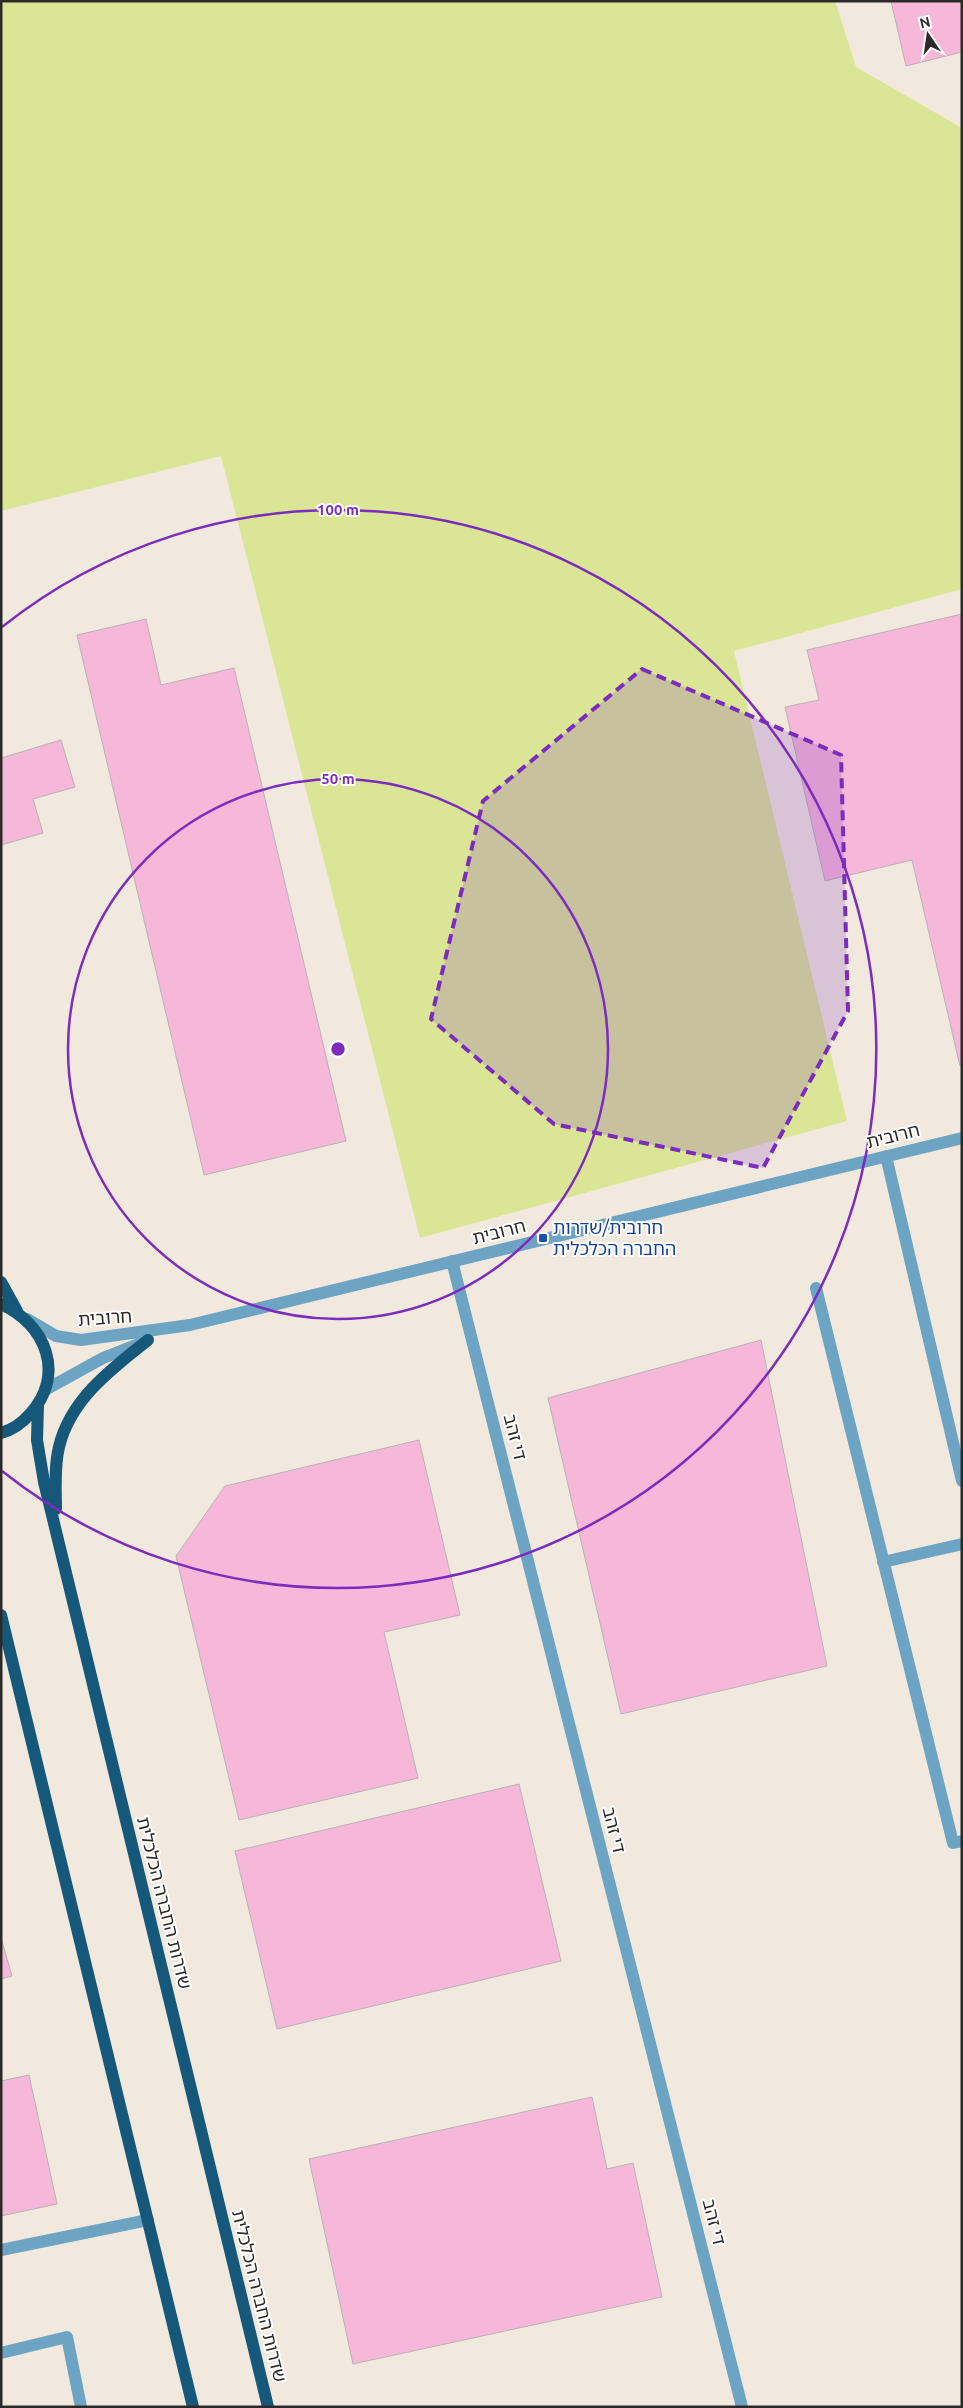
<svg xmlns="http://www.w3.org/2000/svg" width="963" height="2408" font-family="Ubuntu,'Noto Sans Hebrew',sans-serif">
  <style>
    .built { fill: #f1e9dd }
    .green { fill: #dae695 }
    .building { fill: #f6b7d9; stroke: #b9b3b6 }
    .lines { fill: none; stroke-linecap: round; stroke-linejoin: round }
    .minor { stroke: #6da3c3; stroke-width: 12 }
    .major { stroke: #155879; stroke-width: 12 }
    .marked { fill: #7b2cbf; fill-opacity: 0.2; stroke: #7b2cbf; stroke-width: 4; stroke-dasharray: 10 6; stroke-linejoin: round }
    .ring { fill: none; stroke: #7b2cbf; stroke-width: 2.5 }
    .transit-dot { fill: #1a4fb4; stroke: #fff; stroke-width: 2 }
    .labels { text-anchor: middle; stroke-width: 4; stroke-linejoin: round; paint-order: stroke }
    .street-label { font-size: 18px; fill: #2c2a28; stroke: #fff }
    .transit-label { font-size: 18px; fill: #164399; stroke: #fff; text-anchor: start }
    .centre { fill: #7b2cbf; stroke: #fff; stroke-width: 2.5 }
    .ring-label { font-size: 15px; text-anchor: middle; font-weight: bold; fill: #7b2cbf; stroke: #fff; stroke-width: 4; stroke-linejoin: round; paint-order: stroke }
  </style>
  <rect width="100%" height="100%" fill="#faf6f1"/>
  <path class="built" d="M1,1H962V2407H1Z"/>
  <path class="green" d="M1,1H835L856,67L962,128V589L734,651L847,1121L420,1238L221,456L1,511Z"/>
  <path class="building" d="M891,1H962V52L906,66Z
    M962,614V1066H960L912,860L825,881L785,707L819,700L807,650Z
    M146,619L161,685L234,668L346,1141L204,1175L77,635Z
    M61,740L75,787L33,799L43,833L1,845V758Z
    M761,1340L827,1666L621,1714L548,1398Z
    M419,1440L460,1615L384,1632L418,1778L239,1820L176,1556L225,1486Z
    M519,1784L561,1961L277,2029L235,1851Z
    M1,1938L12,1976L1,1979Z
    M29,2075L57,2204L1,2216V2081Z
    M592,2097L607,2169L633,2163L662,2297L353,2364L309,2159Z"/>
  <g class="lines">
    <path class="minor" d="M886,1156L962,1481
      M452,1261L742,2407
      M816,1288L953,1843L962,1841
      M27,1319L56,1336L81,1340L190,1325L962,1138
      M45,1390L103,1358L141,1343
      M883,1562L962,1544
      M1,2250L148,2220
      M1,2353L67,2337L81,2407"/>
    <path class="major" d="M1,1282L17,1311
      M1,1304C46,1324 66,1375 30,1414C23,1422 12,1430 1,1433
      M38,1405L37,1440L44,1482L268,2407
      M56,1509C56,1489 54,1467 59,1447C70,1400 111,1369 148,1340
      M1,1615L193,2407"/>
  </g>
  <path class="marked" d="M642,669L841,755L848,1011L763,1168L554,1124L431,1019L483,801Z"/>
  <g class="ring">
    <circle cx="338" cy="1049" r="270"/>
    <path d="M2 627A539 539 0 1 1 2 1471"/>
  </g>
  <rect class="transit-dot" x="538" y="1233" width="10" height="10" rx="2.5"/>
  <g class="labels">
    <g class="street-label">
      <text transform="translate(893 1136) rotate(-14)" y="6">חרובית</text>
      <text transform="translate(499 1232) rotate(-14)" y="6">חרובית</text>
      <text transform="translate(105 1318) rotate(-4)" y="6">חרובית</text>
      <text transform="translate(515 1437) rotate(76)" y="6">די זהב</text>
      <text transform="translate(614 1830) rotate(76)" y="6">די זהב</text>
      <text transform="translate(164 1903) rotate(76)" y="6">שדרות החברה הכלכלית</text>
      <text transform="translate(714 2222) rotate(76)" y="6">די זהב</text>
      <text transform="translate(259 2296) rotate(76)" y="6">שדרות החברה הכלכלית</text>
    </g>
    <g class="transit-label">
      <text x="553" y="1234">חרובית/שדרות<tspan x="553" dy="21">החברה הכלכלית</tspan></text>
    </g>
  </g>
  <circle cx="338" cy="1049" r="8" class="centre"/>
  <g class="ring-label">
    <text x="338" y="515">100 m</text>
    <text x="338" y="784">50 m</text>
  </g>
  <rect width="963" height="2408" fill="none" stroke="#2c2a28" stroke-width="5"/>
  <g transform="translate(928 35) rotate(347)" stroke="#ffffff" stroke-width="4" paint-order="stroke">
  <path d="M0-4L9 19L0 12L-9 19Z" fill="#2c2a28"/>
  <text y="-8" font-size="14" font-weight="bold" text-anchor="middle" fill="#2c2a28">N</text>
  </g>
</svg>
